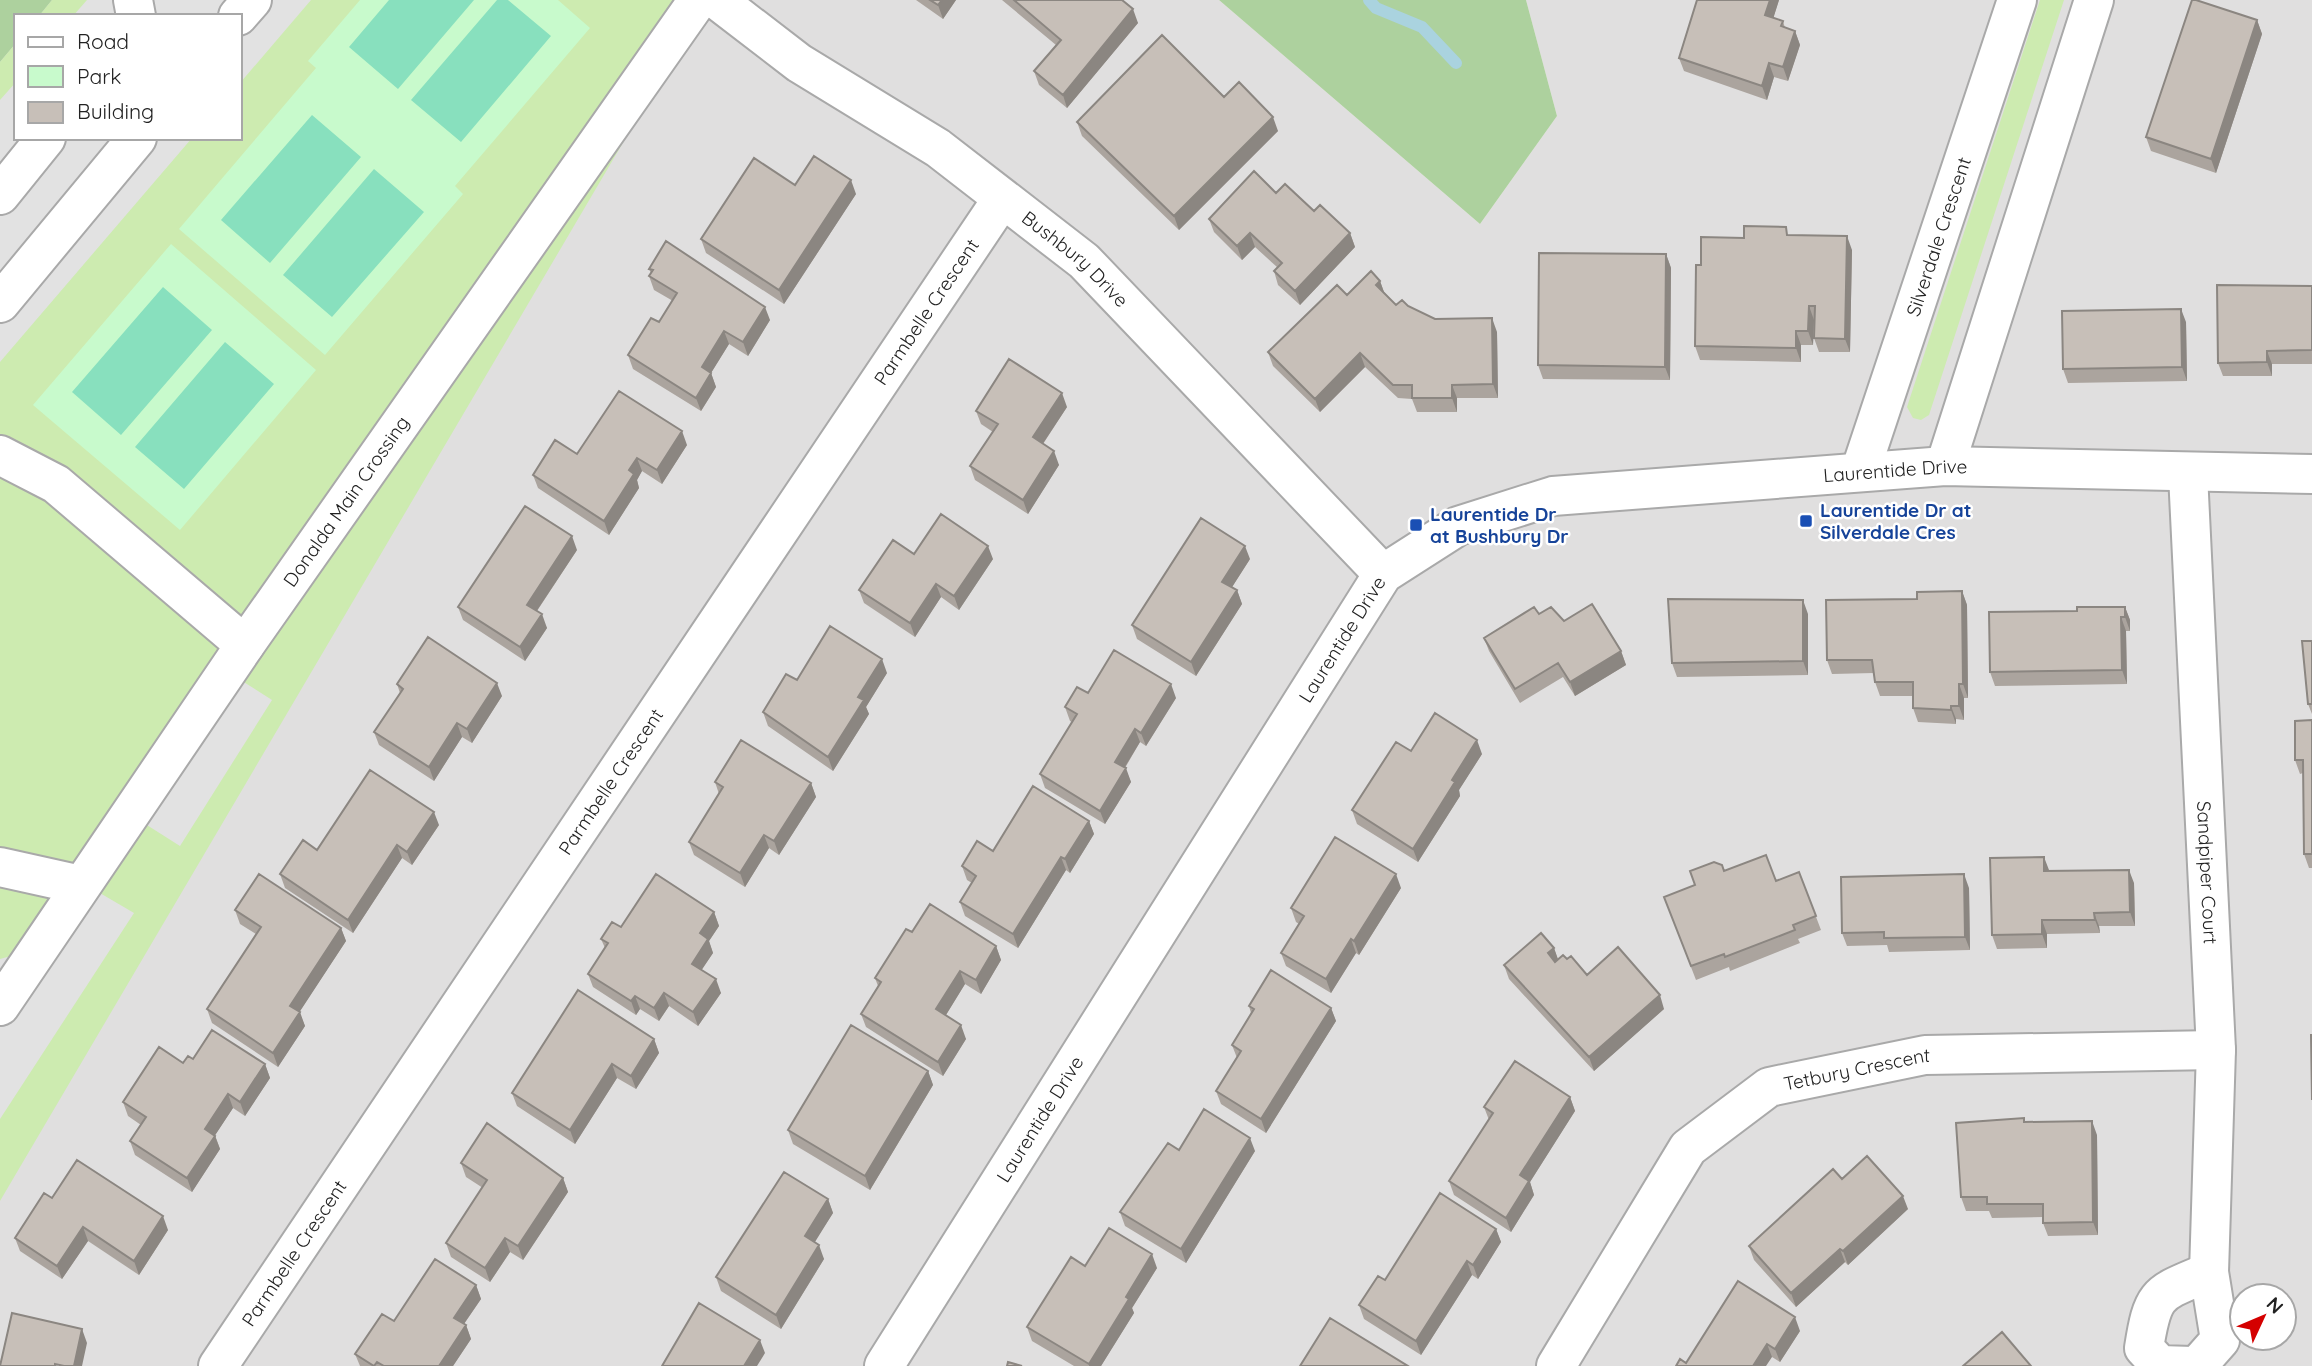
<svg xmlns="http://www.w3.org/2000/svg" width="2312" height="1366" font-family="Quicksand,sans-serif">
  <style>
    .residential { fill: #e0dfdf; fill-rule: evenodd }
    .grass { fill: #cdebb0 }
    .forest { fill: #add19e }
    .park { fill: #c8facc }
    .pitch { fill: #88e0be }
    .parking { fill: #e2e2e2 }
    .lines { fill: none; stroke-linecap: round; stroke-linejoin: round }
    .stream { stroke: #aad3df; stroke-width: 12 }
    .minor-casing { stroke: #a9a9a9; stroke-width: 42 }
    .minor { stroke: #fff; stroke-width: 38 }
    .wall { fill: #aba49e }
    .shaded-wall { fill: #8b8681 }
    .building { fill: #c7bfb8; stroke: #8b8681; stroke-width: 2 }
    .transit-dot { fill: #1a4fb4; stroke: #fff; stroke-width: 2.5 }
    .labels { text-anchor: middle; stroke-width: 5; stroke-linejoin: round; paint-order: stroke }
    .street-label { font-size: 19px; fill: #222; stroke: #fff }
    .transit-label { font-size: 19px; font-weight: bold; fill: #164399; stroke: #fff; text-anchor: start }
  </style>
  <rect width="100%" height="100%" fill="#f2efe9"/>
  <path class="residential" d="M706,0H1219L1480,224L1557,116L1526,0H2312V1366H0V1195ZM2242,1296H2284V1338H2242Z"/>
  <path class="grass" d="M52,0H707L0,1201V62L16,43V138H240V16H39Z
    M2040,0H2064L1929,415L1921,420L1913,418L1907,407Z"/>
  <path class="forest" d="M0,0H52L39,16H16V43L0,62Z
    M1219,0H1526L1557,116L1480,224Z"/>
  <path class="park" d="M360,0H558L590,28L455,186L463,194L325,355L179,229L316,68L308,61Z
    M171,244L316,370L180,530L33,405Z"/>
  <path class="pitch" d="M389,0H474L398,89L349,47Z
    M497,0H508L551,36L461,142L411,100Z
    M312,115L361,157L270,263L221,220Z
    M374,169L424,212L332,317L283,275Z
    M163,287L212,330L121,435L72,392Z
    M225,342L274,384L184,489L135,447Z"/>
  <path class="parking" d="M87,0H311L240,83V16H73Z
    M16,82V138H192L0,362V100Z
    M212,662L272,700L180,846L120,808Z
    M64,872L134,913L0,1119V959L11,956L29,940Z"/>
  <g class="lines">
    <path class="stream" d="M1369,0L1376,8L1422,27L1456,63"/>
    <defs>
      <g id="minor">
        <path d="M133,0L136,16"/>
        <path id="s1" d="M717,0L799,63L938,148L1084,261L1383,574"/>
        <path d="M238,16L252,0"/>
        <path d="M0,195L46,138"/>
        <path d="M0,303L137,138"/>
        <path d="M0,455L56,484L245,645"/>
        <path d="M1945,466L2094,0"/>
        <path id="s2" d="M1860,472L2017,0"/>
        <path id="s3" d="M2188,474L2216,1050L2209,1272L2220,1340L2197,1366"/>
        <path d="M0,867L81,885"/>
        <path id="s4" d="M0,1006L245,645L698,0"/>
        <path id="s5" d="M218,1366L1002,199"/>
        <path id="s6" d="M884,1366L1383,574L1458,526L1553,496L1945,466L2312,474"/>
        <path id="s7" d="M1556,1366L1688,1148L1769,1087L1925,1055L2216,1050"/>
        <path d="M2192,1366L2160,1365L2144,1348C2153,1291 2157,1294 2209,1272"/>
      </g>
    </defs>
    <use href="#minor" class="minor-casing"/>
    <use href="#minor" class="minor"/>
  </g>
  <path class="wall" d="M916,0H956L943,19Z
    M1002,0H1122L1138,23L1067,108L1039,85L1034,71L1056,45Z
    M1697,0H1779L1773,18L1783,21L1785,28L1795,31L1800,45L1788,81L1774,77L1767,100L1684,71L1679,58Z
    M2257,20L2262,34L2216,173L2151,151L2146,137Z
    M1224,97L1278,131L1179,230L1082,136L1077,122Z
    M795,185L856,194L784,304L706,253L701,239Z
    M1276,193L1314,211L1350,233L1355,247L1300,305L1278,285L1274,271L1277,267L1255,247L1242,260L1214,232L1209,219Z
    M1789,235L1852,250L1850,352H1819L1814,338V320L1813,345H1801V362L1700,360L1695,346L1701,265L1744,238Z
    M1666,254L1671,268L1670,380L1543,379L1538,365Z
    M649,269L770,320L748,356L729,344L711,373L716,387L701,411L633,369L628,355L659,322L673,301L654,290L649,276L651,273Z
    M1380,281L1384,292L1396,305L1408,306L1435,319L1497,332L1498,398H1457V412H1417L1412,399L1398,398L1365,367L1320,412L1273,366L1268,352L1347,295Z
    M2312,286V364H2272V376H2223L2218,363Z
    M2186,322L2187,381L2068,383L2063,369Z
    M1067,407L1043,444L1059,465L1028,514L975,480L970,466L993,432L981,424L976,411Z
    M687,445L662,484L642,471L637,480L639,488L609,535L538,488L533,475L577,454Z
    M577,550L537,611L547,628L525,661L463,620L458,607Z
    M914,554L993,559L959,610L941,597L915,637L864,603L859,590Z
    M1250,559L1232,587L1237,590L1242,604L1196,676L1137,639L1132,625Z
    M1962,591L1967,605L1968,698H1964V720L1956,719V724L1918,722L1913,708V696H1880L1875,682L1874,673L1832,674L1827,660L1917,599Z
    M2125,607L2130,620V631H2126L2127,684L1995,686L1990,672L2077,611Z
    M1539,614L1564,621L1621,651L1626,665L1575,696L1563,677L1520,703L1489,651L1484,638Z
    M1808,614V675L1677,677L1672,663Z
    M2312,641V714L2308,704Z
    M887,673L866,707L869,714L833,771L768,726L763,712L797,680Z
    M397,684L502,696L472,743L462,737L434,781L379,745L374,732L400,693Z
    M1088,693L1176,698L1146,746L1140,742L1125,768L1131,782L1105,824L1045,788L1040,774L1072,722L1070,721L1065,707Z
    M2312,720V868H2309L2304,854L2303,773L2300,774L2295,760Z
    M1411,751L1482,754L1459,790L1460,796L1418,862L1357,824L1352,810Z
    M715,782L811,783L816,797L779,855L769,848L745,887L694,855L689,842L719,794Z
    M1089,821L1094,834L1070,873L1066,870L1018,948L965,916L960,902L972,883L967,880L962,866L993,851Z
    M439,825L412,865L402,858L353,933L285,888L280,874L317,850Z
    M1724,870L1776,881L1799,872L1821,930L1798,939L1800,943L1730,971L1729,967L1696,980L1664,897L1695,885Z
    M2049,871L2134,883L2135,926H2099L2100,933L2047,934V948L1997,949L1992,935Z
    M1401,888L1359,955L1356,953L1331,993L1286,966L1281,953L1299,924L1296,922L1291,908Z
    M1969,888L1970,950L1889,952L1887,945L1847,946L1842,933Z
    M235,910L341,928L346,941L299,1012L305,1026L278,1067L212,1023L207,1009L256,934L240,924Z
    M714,912L719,926L709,941L713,953L701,970L721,993L698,1026L669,1006L659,1021L640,1009L636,1015L593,987L588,974L605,948L601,939L621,927Z
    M912,932L996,946L1001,960L981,994L965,984L946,1015L966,1039L943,1076L866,1027L861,1014L878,986L875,978Z
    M1554,948L1558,960L1567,959L1587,975L1664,1009L1594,1071L1509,979L1504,965Z
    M1249,1006L1331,1008L1336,1021L1266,1133L1221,1104L1216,1091L1237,1058L1232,1045L1251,1013Z
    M654,1039L659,1053L636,1089L617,1078L575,1144L517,1106L512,1093Z
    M193,1059L265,1064L270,1078L245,1116L233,1108L215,1135L220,1149L192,1192L135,1155L130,1141L141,1125L128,1116L123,1102L183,1063Z
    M928,1071L933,1085L870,1190L793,1144L788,1130Z
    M1570,1097L1575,1111L1530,1182L1534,1195L1511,1232L1454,1195L1449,1181L1489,1120L1484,1107Z
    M2025,1122L2097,1135L2098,1235L2048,1236L2043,1223V1217L1992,1218L1989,1211H1966L1961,1197Z
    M1179,1150L1255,1151L1186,1263L1125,1226L1120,1212Z
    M461,1163L563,1178L568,1192L523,1260L510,1252L490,1282L451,1257L446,1243L483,1188L466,1177Z
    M1842,1179L1908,1209L1848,1265L1845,1262L1796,1307L1754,1260L1749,1246Z
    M52,1198L168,1230L139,1275L88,1241L62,1279L20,1251L15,1238Z
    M828,1199L833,1213L814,1242L824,1259L781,1329L721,1291L716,1277Z
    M1496,1229L1501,1242L1478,1279L1472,1275L1421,1355L1364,1319L1359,1305L1385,1280Z
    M1085,1266L1157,1268L1132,1308L1134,1313L1101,1366H1074L1032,1341L1027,1327Z
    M476,1285L481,1299L464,1324L466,1325L471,1339L453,1366H360L355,1354L394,1321Z
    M1800,1331L1780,1362L1772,1357L1686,1363Z"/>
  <path class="shaded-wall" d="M942,0H956L943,19L938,5Z
    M1770,0H1779L1770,29L1765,15Z
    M1133,9L1138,23L1067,108L1063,95Z
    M2257,20L2262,34L2216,173L2211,159Z
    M1795,31L1800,45L1788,81L1783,67Z
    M1769,63L1774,77L1767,100L1762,86Z
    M1273,117L1278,131L1179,230L1174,216Z
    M851,180L856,194L784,304L779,290Z
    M1250,233L1255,247L1242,260L1237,246Z
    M1350,233L1355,247L1300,305L1295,291Z
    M1847,236L1852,250L1850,352L1845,339Z
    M1666,254L1671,268L1670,380L1665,367Z
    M1380,281L1385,295L1376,285Z
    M1809,306L1814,320L1813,345L1808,331Z
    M765,307L770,320L748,356L743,342Z
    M2181,309L2186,322L2187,381L2182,367Z
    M1492,318L1497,332L1498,398L1493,384Z
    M724,331L729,344L711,373L716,387L701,411L696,398L702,367Z
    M1796,331L1801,345V362L1796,348Z
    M2267,351L2272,364V376L2267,362Z
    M1360,353L1365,367L1320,412L1315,399Z
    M1452,385L1457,398V412L1452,398Z
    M1062,393L1067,407L1038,451L1033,437Z
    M682,431L687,445L662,484L657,470Z
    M1054,451L1059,465L1028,514L1023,500Z
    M637,458L642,471L637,480L639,488L609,535L604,521L629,470Z
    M572,536L577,550L532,618L527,605Z
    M988,546L993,559L959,610L954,596Z
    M1245,546L1250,559L1227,595L1222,582Z
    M936,584L941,597L915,637L910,623Z
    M1237,590L1242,604L1196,676L1191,662Z
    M1962,591L1967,605L1968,698L1963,684Z
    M1803,600L1808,614V675L1803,661Z
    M2125,607L2130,620V631L2125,617Z
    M542,614L547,628L525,661L520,647Z
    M2121,617L2126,631L2127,684L2122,670Z
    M1621,651L1626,665L1575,696L1570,682Z
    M882,659L887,673L866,707L869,714L833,771L828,757L858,697Z
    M497,683L502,696L472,743L467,729Z
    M1171,684L1176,698L1146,746L1141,733Z
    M1959,684L1964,698V720L1959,706Z
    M1951,706L1956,719V724L1951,710Z
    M457,723L462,737L434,781L429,767Z
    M1135,729L1140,742L1120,775L1115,762Z
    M1477,740L1482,754L1459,790L1460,796L1418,862L1413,849L1452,780Z
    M1126,768L1131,782L1105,824L1100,811Z
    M811,783L816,797L779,855L774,841Z
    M434,812L439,825L412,865L407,852Z
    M1089,821L1094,834L1070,873L1065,859Z
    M764,835L769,848L745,887L740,873Z
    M397,845L402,858L353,933L348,920Z
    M1061,857L1066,870L1018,948L1013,934Z
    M2044,857L2049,870V884L2044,871Z
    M2129,870L2134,883L2135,926L2130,912Z
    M1396,874L1401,888L1359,955L1354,941Z
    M1964,874L1969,888L1970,950L1965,937Z
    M714,912L719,926L709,941L713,953L697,977L692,964L700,933Z
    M2094,913L2099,926L2100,933L2095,920Z
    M2042,920L2047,934V948L2042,934Z
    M341,928L346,941L295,1019L290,1006Z
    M1351,939L1356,953L1331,993L1326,979Z
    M996,946L1001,960L981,994L976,980Z
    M1554,948L1559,962L1553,967L1548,953Z
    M960,971L965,984L941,1023L936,1009Z
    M716,979L721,993L698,1026L693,1012Z
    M664,993L669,1006L659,1021L654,1008Z
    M1660,995L1664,1009L1594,1071L1589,1057Z
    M635,996L640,1009L636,1015L631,1001Z
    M1331,1008L1336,1021L1266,1133L1261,1119Z
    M300,1012L305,1026L278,1067L273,1053Z
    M961,1025L966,1039L943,1076L938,1062Z
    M654,1039L659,1053L636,1089L631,1076Z
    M265,1064L270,1078L245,1116L240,1102Z
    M612,1064L617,1078L575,1144L570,1130Z
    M928,1071L933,1085L870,1190L865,1176Z
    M228,1094L233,1108L210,1143L205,1129Z
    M1570,1097L1575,1111L1530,1182L1534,1195L1511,1232L1506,1218L1520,1175Z
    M2092,1121L2097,1135L2098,1235L2093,1222Z
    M215,1136L220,1149L192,1192L187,1178Z
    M1250,1138L1255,1151L1186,1263L1181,1249Z
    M563,1178L568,1192L523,1260L518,1246Z
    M1903,1196L1908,1209L1848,1265L1843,1251Z
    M828,1199L833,1213L810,1250L805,1236Z
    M163,1216L168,1230L139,1275L134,1261Z
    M83,1227L88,1241L62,1279L57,1266Z
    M1496,1229L1501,1242L1478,1279L1473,1265Z
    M505,1238L510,1252L490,1282L485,1268Z
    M819,1245L824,1259L781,1329L776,1315Z
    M1840,1249L1845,1262L1796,1307L1791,1293Z
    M1152,1254L1157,1268L1132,1308L1134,1313L1101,1366H1089V1364L1126,1297Z
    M1467,1261L1472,1275L1421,1355L1416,1341Z
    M476,1285L481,1299L459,1331L454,1318Z
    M1795,1317L1800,1331L1780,1362L1775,1349Z
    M466,1325L471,1339L453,1366H439Z
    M82,1329L87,1343L82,1366H74Z
    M760,1340L765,1353L757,1366H744Z
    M1767,1344L1772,1357L1766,1366H1753Z"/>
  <path class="building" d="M930,0H942L938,5Z
    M1014,0H1122L1133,9L1063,95L1034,71L1061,40Z
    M1697,0H1770L1765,15L1783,21L1781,26L1795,31L1783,67L1769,63L1762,86L1679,58Z
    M2192,0H2196L2257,20L2211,159L2146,137Z
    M1162,35L1224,97L1239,82L1273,117L1174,216L1077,122Z
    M814,156L851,180L779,290L701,239L754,158L795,185Z
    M1254,171L1276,193L1285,184L1314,211L1320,205L1350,233L1295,291L1274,271L1282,263L1250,233L1237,246L1209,219Z
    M1744,226L1786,227L1787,235L1847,236L1845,339L1814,338L1815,306H1809L1808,331H1796V348L1695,346L1696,265H1701V237L1744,238Z
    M666,241L765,307L743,342L724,331L702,367L711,373L696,398L628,355L651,318L659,322L677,293L649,276L653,270L649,269Z
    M1539,253L1666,254L1665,367L1538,365Z
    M1371,271L1380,281L1376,285L1396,305L1402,300L1408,306L1435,319L1492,318L1493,384L1452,385V398H1412V385H1393L1360,353L1315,399L1268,352L1337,285L1347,295Z
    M2217,285L2312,286V350L2267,351V362L2218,363Z
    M2181,309L2182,367L2063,369L2062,311Z
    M1009,359L1062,393L1033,437L1054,451L1023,500L970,466L998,424L976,411Z
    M619,391L682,431L657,470L637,458L629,470L634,474L604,521L533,475L555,440L577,454Z
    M525,506L572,536L527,605L542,614L520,647L458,607Z
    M941,514L988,546L954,596L936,584L910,623L859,590L893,540L914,554Z
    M1201,518L1245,546L1222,582L1237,590L1191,662L1132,625Z
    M1962,591L1963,684H1959V706H1951V710L1913,708V682H1875L1872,660H1827L1826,600L1917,599V592Z
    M1668,599L1803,600V661L1672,663Z
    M1592,604L1621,651L1570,682L1558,663L1515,689L1484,638L1534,607L1539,614L1551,607L1564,621Z
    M2077,607H2125V617H2121L2122,670L1990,672L1989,612L2077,611Z
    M830,626L882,659L858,697L864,700L828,757L763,712L786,674L797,680Z
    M428,637L497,683L467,729L457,723L429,767L374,732L403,689L397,684Z
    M2302,641H2312V704H2308Z
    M1114,650L1171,684L1141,733L1135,729L1115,762L1126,768L1100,811L1040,774L1077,714L1065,707L1077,687L1088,693Z
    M1435,713L1477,740L1452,780L1455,782L1413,849L1352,810L1396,742L1411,751Z
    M2312,720V854H2304L2303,760H2295V721Z
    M741,740L811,783L774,841L764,835L740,873L689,842L723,787L715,782Z
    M370,770L434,812L407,852L397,845L348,920L280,874L303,840L317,850Z
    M1033,786L1089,821L1065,859L1061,857L1013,934L960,902L976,876L962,866L977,841L993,851Z
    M1335,837L1396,874L1354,941L1351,939L1326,979L1281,953L1304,916L1291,908Z
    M1766,855L1776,881L1799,872L1816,916L1793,925L1795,930L1725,957L1724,954L1691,966L1664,897L1695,885L1690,871L1714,862L1722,865L1724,871Z
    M2044,857V871L2129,870L2130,912L2094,913L2095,920H2042V934L1992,935L1990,858Z
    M259,874L341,928L290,1006L300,1012L273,1053L207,1009L261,927L235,910Z
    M656,874L714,912L700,933L708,939L692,964L716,979L693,1012L664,993L654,1008L635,996L631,1001L588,974L608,943L601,939L612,922L621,927Z
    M1964,874L1965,937L1884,938V932L1842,933L1841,877Z
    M930,904L996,946L976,980L960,971L936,1009L961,1025L938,1062L861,1014L881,982L875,978L906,929L912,932Z
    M1541,933L1554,948L1548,953L1555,962L1563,955L1567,959L1571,956L1587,975L1618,947L1660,995L1589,1057L1504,965Z
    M1271,970L1331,1008L1261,1119L1216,1091L1241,1051L1232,1045L1254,1009L1249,1006Z
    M578,990L654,1039L631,1076L612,1064L570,1130L512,1093Z
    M851,1025L928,1071L865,1176L788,1130Z
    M212,1030L265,1064L240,1102L228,1094L205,1129L215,1136L187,1178L130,1141L146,1117L123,1102L159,1047L183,1063L188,1056L193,1059Z
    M2311,1035H2312V1100Z
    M1515,1061L1570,1097L1520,1175L1529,1181L1506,1218L1449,1181L1493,1113L1484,1107Z
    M1204,1109L1250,1138L1181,1249L1120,1212L1168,1143L1179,1150Z
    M2024,1118V1122L2092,1121L2093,1222L2043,1223V1204H1987V1197H1961L1956,1123Z
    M487,1123L563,1178L518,1246L505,1238L485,1268L446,1243L487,1180L461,1163Z
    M1867,1156L1903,1196L1843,1251L1840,1249L1791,1293L1749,1246L1833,1169L1842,1179Z
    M77,1160L163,1216L134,1261L83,1227L57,1266L15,1238L44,1193L52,1198Z
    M784,1172L828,1199L805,1236L819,1245L776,1315L716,1277Z
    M1440,1193L1496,1229L1473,1265L1467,1261L1416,1341L1359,1305L1378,1276L1385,1280Z
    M1109,1228L1152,1254L1126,1297L1129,1299L1089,1364L1027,1327L1071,1257L1085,1266Z
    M435,1259L476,1285L454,1318L466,1325L439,1366H384L377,1362L374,1366L355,1354L382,1314L394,1321Z
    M1738,1281L1795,1317L1775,1349L1767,1344L1753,1366H1676L1680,1359L1686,1363Z
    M699,1303L760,1340L744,1366H662Z
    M12,1313L82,1329L74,1366H64L55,1364V1366H0Z
    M1330,1318L1408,1366H1300Z
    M2002,1332L2031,1366H1963Z
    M1008,1362L1022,1366H1007Z"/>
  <g class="transit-dot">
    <rect x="1799" y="514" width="14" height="14" rx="3.5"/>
    <rect x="1409" y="518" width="14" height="14" rx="3.5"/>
  </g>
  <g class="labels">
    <g class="street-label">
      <text dy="7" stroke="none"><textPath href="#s2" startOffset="248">Silverdale Crescent</textPath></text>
      <text dy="7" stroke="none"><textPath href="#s1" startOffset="443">Bushbury Drive</textPath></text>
      <text dy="7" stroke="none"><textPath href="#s5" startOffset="1270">Parmbelle Crescent</textPath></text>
      <text dy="7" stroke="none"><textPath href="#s6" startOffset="1468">Laurentide Drive</textPath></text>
      <text dy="7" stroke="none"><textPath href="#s4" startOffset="612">Donalda Main Crossing</textPath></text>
      <text dy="7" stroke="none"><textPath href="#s6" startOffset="859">Laurentide Drive</textPath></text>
      <text dy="7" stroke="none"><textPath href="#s5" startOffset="704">Parmbelle Crescent</textPath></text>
      <text dy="7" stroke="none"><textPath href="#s3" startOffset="399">Sandpiper Court</textPath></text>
      <text dy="7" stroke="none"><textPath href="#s7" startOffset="446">Tetbury Crescent</textPath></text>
      <text dy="7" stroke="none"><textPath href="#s6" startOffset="292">Laurentide Drive</textPath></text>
      <text dy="7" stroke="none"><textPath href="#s5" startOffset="136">Parmbelle Crescent</textPath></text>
    </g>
    <g class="transit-label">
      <text x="1820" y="517">Laurentide Dr at<tspan x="1820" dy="22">Silverdale Cres</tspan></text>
      <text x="1430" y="521">Laurentide Dr<tspan x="1430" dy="22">at Bushbury Dr</tspan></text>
    </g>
  </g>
  <rect x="14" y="14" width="228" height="126" fill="#ffffff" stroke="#a7a7a7" stroke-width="2"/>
  <rect x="28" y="37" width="35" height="10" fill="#ffffff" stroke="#a7a7a7" stroke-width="2"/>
  <text x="77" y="49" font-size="21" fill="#222222">Road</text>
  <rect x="28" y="66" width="35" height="21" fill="#c8facc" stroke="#a7a7a7" stroke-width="2"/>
  <text x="77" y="84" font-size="21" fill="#222222">Park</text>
  <rect x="28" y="102" width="35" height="21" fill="#c7bfb8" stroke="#a7a7a7" stroke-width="2"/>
  <text x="77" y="119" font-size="21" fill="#222222">Building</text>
  <g transform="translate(2263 1317) rotate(46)"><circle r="33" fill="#ffffff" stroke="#a7a7a7" stroke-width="2"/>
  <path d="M0-5L12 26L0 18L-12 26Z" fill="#d40000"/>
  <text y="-10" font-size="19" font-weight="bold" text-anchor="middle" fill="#222222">N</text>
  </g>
</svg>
